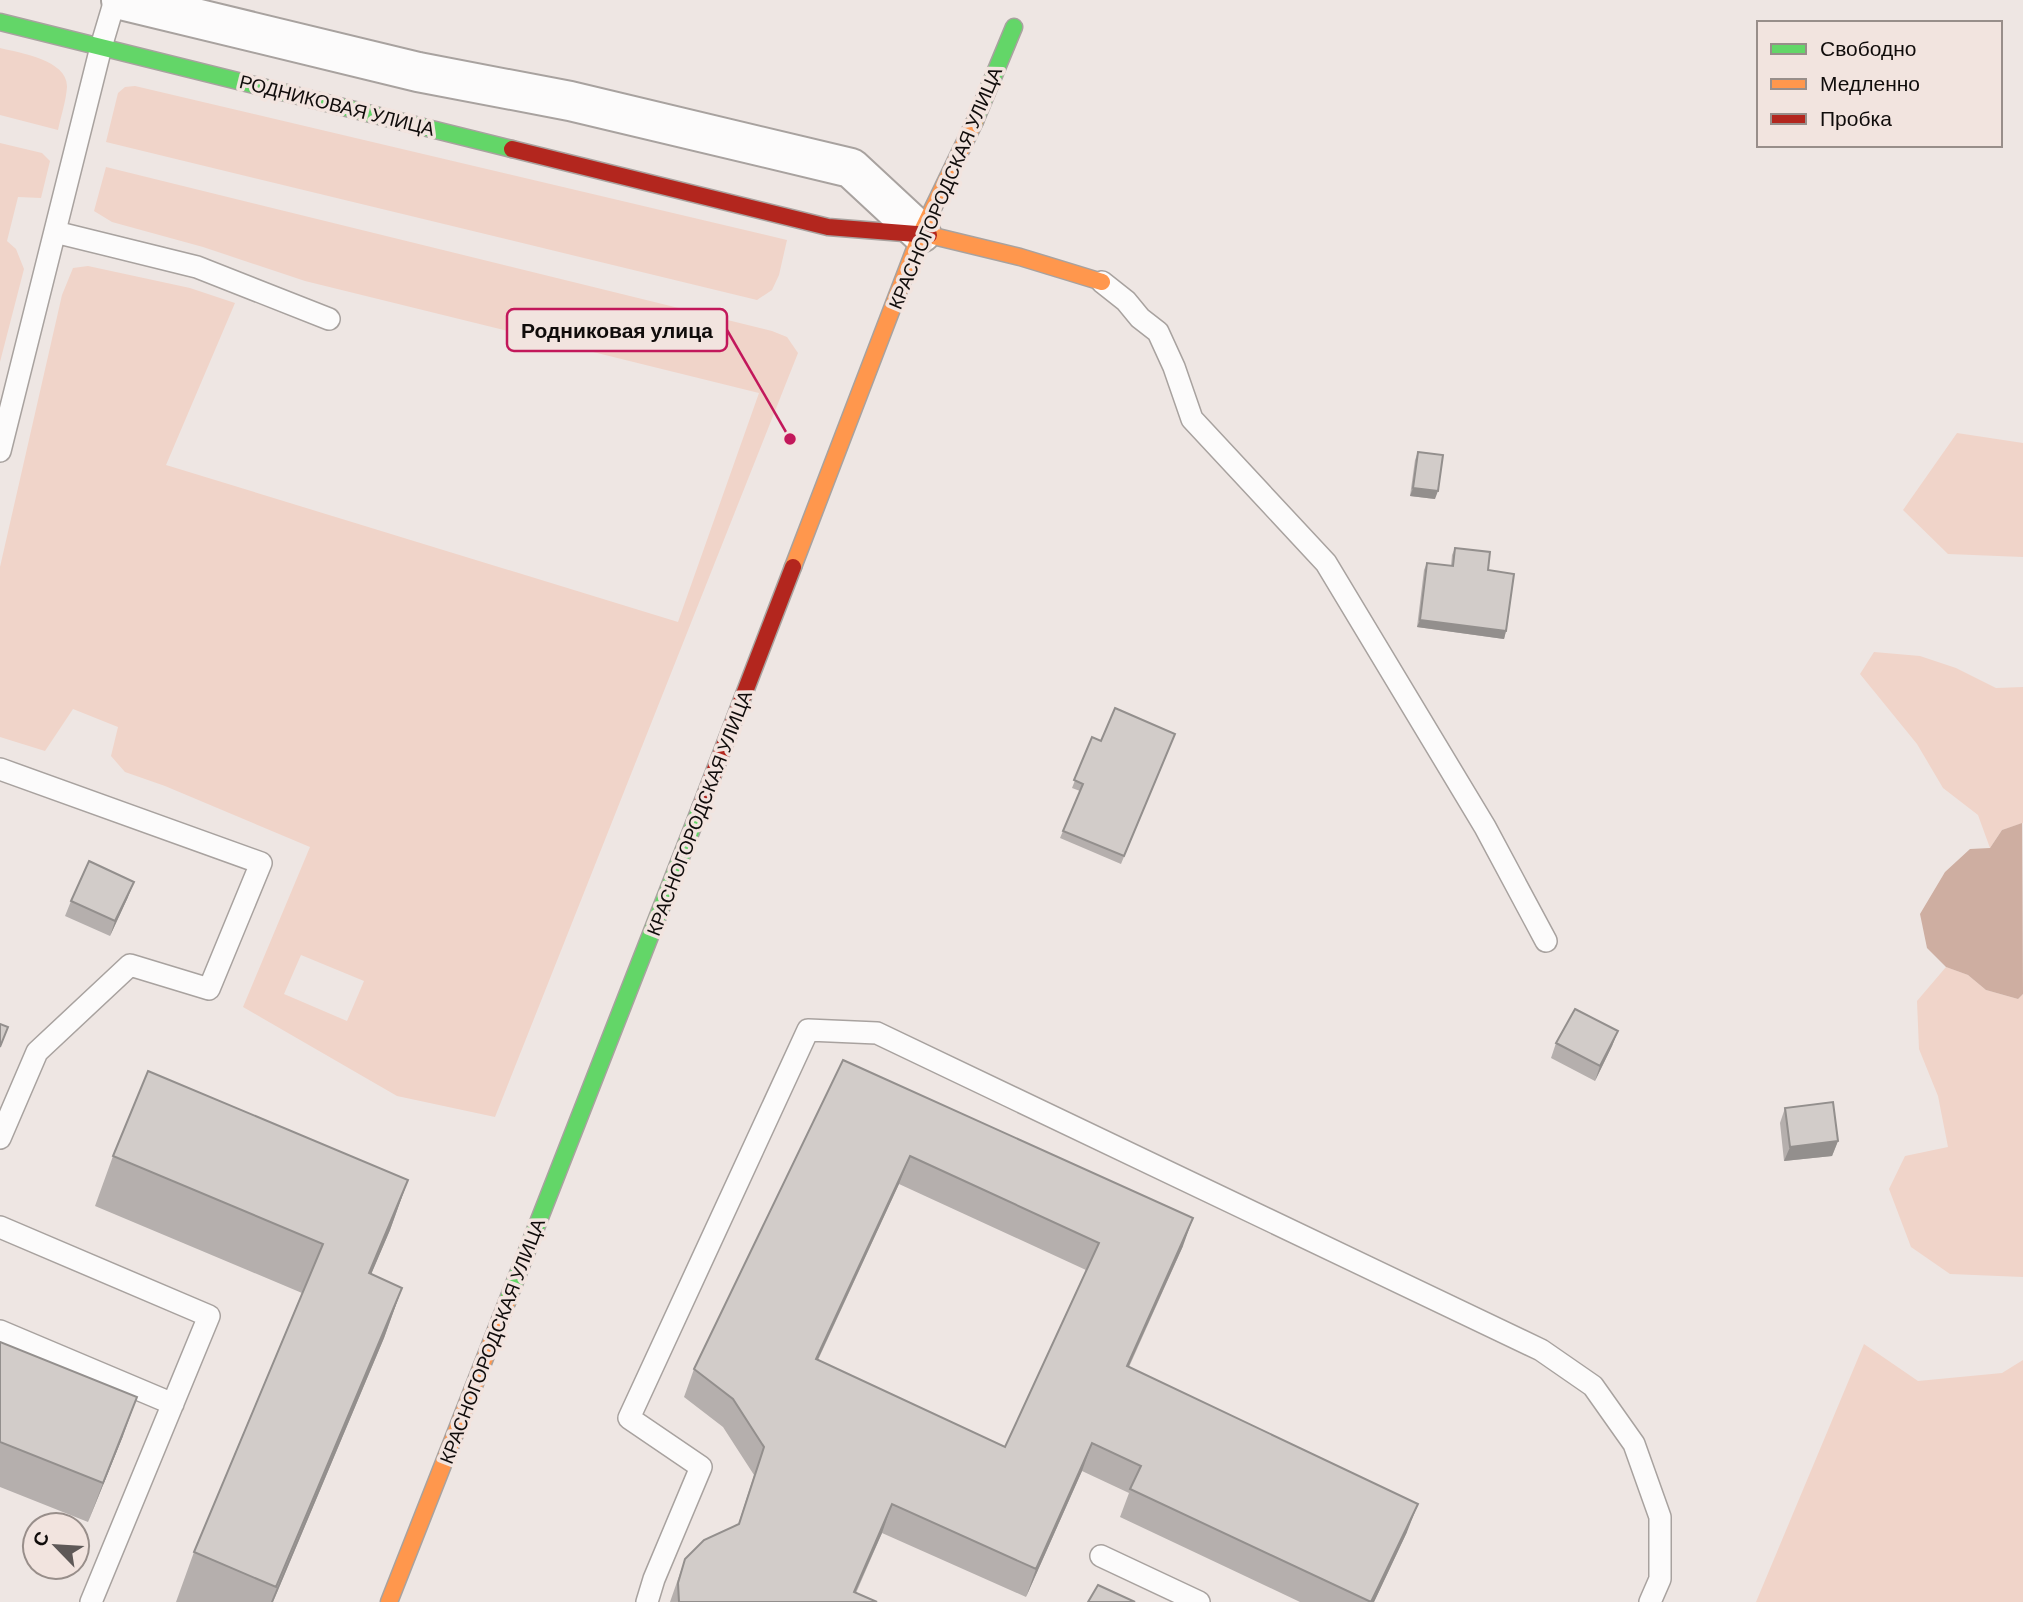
<svg xmlns="http://www.w3.org/2000/svg" width="2023" height="1602" font-family="'DM Sans',sans-serif">
  <style>
    .green { fill: #f0d4c9; fill-rule: evenodd }
    .water { fill: #ceaea1 }
    .lines { fill: none; stroke-linecap: round; stroke-linejoin: round }
    .lane-casing { stroke: #a8a29f; stroke-width: 24 }
    .street-casing { stroke: #a8a29f; stroke-width: 42 }
    .fast-casing { stroke: #a8a29f; stroke-width: 19 }
    .slow-casing { stroke: #a8a29f; stroke-width: 19 }
    .jam-casing { stroke: #a8a29f; stroke-width: 19 }
    .lane { stroke: #fcfbfb; stroke-width: 21 }
    .street { stroke: #fcfbfb; stroke-width: 38 }
    .fast { stroke: #63d668; stroke-width: 16 }
    .slow { stroke: #ff974d; stroke-width: 16 }
    .jam { stroke: #b3261e; stroke-width: 16 }
    .wall { fill: #b5afad; fill-rule: evenodd }
    .shaded-wall { fill: #938f8d }
    .building { fill: #d2ccc9; stroke: #938f8d; stroke-width: 2; fill-rule: evenodd }
    .labels { text-anchor: middle; stroke-width: 7; stroke-linejoin: round; paint-order: stroke }
    .street-label { font-size: 19px; fill: #100c0b; stroke: #f2e4df }
    .leader { fill: none; stroke: #c2185b; stroke-width: 2.5 }
    .callout-dot { fill: #c2185b; stroke: #f2e4df; stroke-width: 2.5 }
    .callout { fill: #f2e4df; stroke: #c2185b; stroke-width: 2.5 }
    .callout-label { font-size: 21px; text-anchor: middle; font-weight: bold; fill: #100c0b }
  </style>
  <rect width="100%" height="100%" fill="#eee6e3"/>
  <path class="green" d="M0,48C20,53 68,60 67,87C66,101 61,116 58,130L0,115Z
    M135,86L787,240L779,275L772,290L757,300L106,142L118,93L125,87Z
    M0,143L42,153L50,161L41,198L18,197L7,241L16,249L24,269L0,362Z
    M106,167L772,331L787,337L798,353L495,1117L397,1096L243,1007L310,847L165,786L125,772L111,756L118,727L73,709L45,751L0,737V567L62,295L73,268L88,266L190,288L235,303L166,465L678,622L759,393L305,281L203,247L112,222L94,211ZM301,955L364,981L347,1021L284,994Z
    M1957,433L2023,443V557L1948,554L1903,510Z
    M1874,652L1920,656L1956,668L1996,688L2023,687V823L2002,830L1990,848L1978,815L1943,788L1917,744L1860,674Z
    M1946,967L1968,975L1986,990L2018,999L2023,994V1277L1950,1274L1911,1247L1889,1189L1905,1156L1948,1147L1938,1096L1919,1049L1917,1001Z
    M1864,1344L1918,1381L2002,1373L2023,1360V1602H1756Z"/>
  <path class="water" d="M2022,823L2023,994L2018,999L1986,990L1968,975L1946,967L1927,948L1920,914L1945,872L1970,849L1990,848L2002,830Z"/>
  <g class="lines">
    <defs>
      <path id="lane" d="M55,232L197,267L329,319
        M1102,282L1126,301L1140,318L1158,332L1174,367L1192,419L1326,563L1485,827L1546,941
        M0,451L101,47L115,0
        M0,769L261,863L209,989L130,965L37,1052L0,1138
        M0,1227L209,1316L91,1602
        M0,1331L173,1404
        M1101,1556L1199,1602
        M647,1602L654,1579L701,1467L629,1418L808,1030L877,1033L1541,1350L1593,1386L1634,1444L1660,1517V1579L1650,1602"/>
      <path id="street" d="M121,0L418,72L570,101L851,168L921,233"/>
      <path id="fast" d="M0,22L512,149
        M975,121L1014,27
        M507,1302L701,806"/>
      <path id="slow" d="M929,235L1020,257L1102,282
        M793,567L921,233L975,121
        M389,1602L507,1302"/>
      <path id="jam" d="M512,149L828,227L929,235
        M701,806L793,567"/>
    </defs>
    <use href="#lane" class="lane-casing"/>
    <use href="#street" class="street-casing"/>
    <use href="#fast" class="fast-casing"/>
    <use href="#slow" class="slow-casing"/>
    <use href="#jam" class="jam-casing"/>
    <use href="#lane" class="lane"/>
    <use href="#street" class="street"/>
    <use href="#fast" class="fast"/>
    <use href="#slow" class="slow"/>
    <use href="#jam" class="jam"/>
  </g>
  <path class="wall" d="M1418,452L1435,499L1410,496L1415,460Z
    M1455,548L1488,570L1506,631L1504,639L1417,627L1424,570L1427,563L1451,566L1452,555Z
    M1175,734L1121,864L1060,838L1080,791L1072,788L1092,737L1101,741Z
    M128,897L110,936L65,916L71,901Z
    M1618,1031L1612,1046L1595,1081L1551,1058L1556,1043Z
    M843,1060L1183,1246L1129,1367L1407,1532L1374,1602H1300L1120,1517L1129,1493L1082,1471L1026,1597L882,1533L856,1593L877,1602H670L685,1559L738,1525L754,1475L723,1427L684,1397L694,1369ZM899,1184L1086,1270L1005,1447L818,1360Z
    M1785,1108L1838,1141L1832,1156L1784,1161L1780,1123Z
    M113,1156L408,1180L390,1230L371,1274L402,1288L384,1338L273,1602H176L194,1552L302,1293L95,1206Z
    M0,1342L123,1436L88,1522L0,1487Z"/>
  <path class="shaded-wall" d="M1413,488L1438,491L1435,499L1410,496Z
    M1420,620L1506,631L1504,639L1417,627Z
    M134,882L128,897L110,936L115,921Z
    M1618,1031L1612,1046L1595,1081L1600,1066Z
    M1838,1141L1832,1156L1784,1161L1790,1147Z
    M910,1156L899,1184L805,1387L816,1359Z
    M408,1180L390,1230L350,1324L369,1273Z
    M1193,1218L1183,1246L1116,1394L1127,1366Z
    M402,1288L384,1338L273,1602H271Z
    M137,1397L123,1436L88,1522L103,1483Z
    M1092,1443L1082,1471L1026,1597L1036,1569Z
    M892,1504L882,1533L851,1602L854,1592Z
    M1418,1504L1407,1532L1374,1602H1371Z"/>
  <path class="building" d="M1418,452L1443,455L1438,491L1413,488Z
    M1455,548L1490,552L1488,570L1514,574L1506,631L1420,620L1427,563L1453,566Z
    M1115,708L1175,734L1124,856L1063,831L1083,784L1074,780L1092,737L1101,741Z
    M89,861L134,882L115,921L71,901Z
    M1575,1009L1618,1031L1600,1066L1556,1043Z
    M0,1024L8,1027L0,1047Z
    M843,1060L1193,1218L1127,1366L1418,1504L1371,1602L1130,1489L1141,1466L1092,1443L1036,1569L892,1504L854,1592L877,1602H679L678,1583L685,1559L704,1540L739,1524L764,1447L733,1399L694,1369ZM910,1156L1099,1243L1005,1447L816,1359Z
    M148,1071L408,1180L369,1273L402,1288L276,1587L194,1552L323,1244L113,1156Z
    M1833,1102L1838,1141L1790,1147L1785,1108Z
    M0,1342L137,1397L103,1483L0,1442Z
    M1098,1585L1135,1602H1088Z"/>
  <g class="labels">
    <g class="street-label">
      <text transform="translate(337 105) rotate(14)" y="7">РОДНИКОВАЯ УЛИЦА</text>
      <text transform="translate(945 188) rotate(-67)" y="7">КРАСНОГОРОДСКАЯ УЛИЦА</text>
      <text transform="translate(699 813) rotate(-69)" y="7">КРАСНОГОРОДСКАЯ УЛИЦА</text>
      <text transform="translate(492 1341) rotate(-69)" y="7">КРАСНОГОРОДСКАЯ УЛИЦА</text>
    </g>
  </g>
  <path class="leader" d="M790 439L727 330"/>
  <circle class="callout-dot" cx="790" cy="439" r="7"/>
  <rect class="callout" x="507" y="309" width="220" height="42" rx="7"/>
  <g class="callout-label">
    <text x="617" y="338">Родниковая улица</text>
  </g>
  <rect x="1757" y="21" width="245" height="126" fill="#f2e4df" stroke="#988e8a" stroke-width="2"/>
  <rect x="1771" y="44" width="35" height="10" fill="#63d668" stroke="#988e8a" stroke-width="2"/>
  <text x="1820" y="56" font-size="21" fill="#100c0b">Свободно</text>
  <rect x="1771" y="79" width="35" height="10" fill="#ff974d" stroke="#988e8a" stroke-width="2"/>
  <text x="1820" y="91" font-size="21" fill="#100c0b">Медленно</text>
  <rect x="1771" y="114" width="35" height="10" fill="#b3261e" stroke="#988e8a" stroke-width="2"/>
  <text x="1820" y="126" font-size="21" fill="#100c0b">Пробка</text>
  <g transform="translate(56 1546) rotate(295)"><circle r="33" fill="#f2e4df" stroke="#988e8a" stroke-width="2"/>
  <path d="M0-5L12 26L0 18L-12 26Z" fill="#5e5857"/>
  <text y="-10" font-size="19" font-weight="bold" text-anchor="middle" fill="#100c0b">С</text>
  </g>
</svg>
